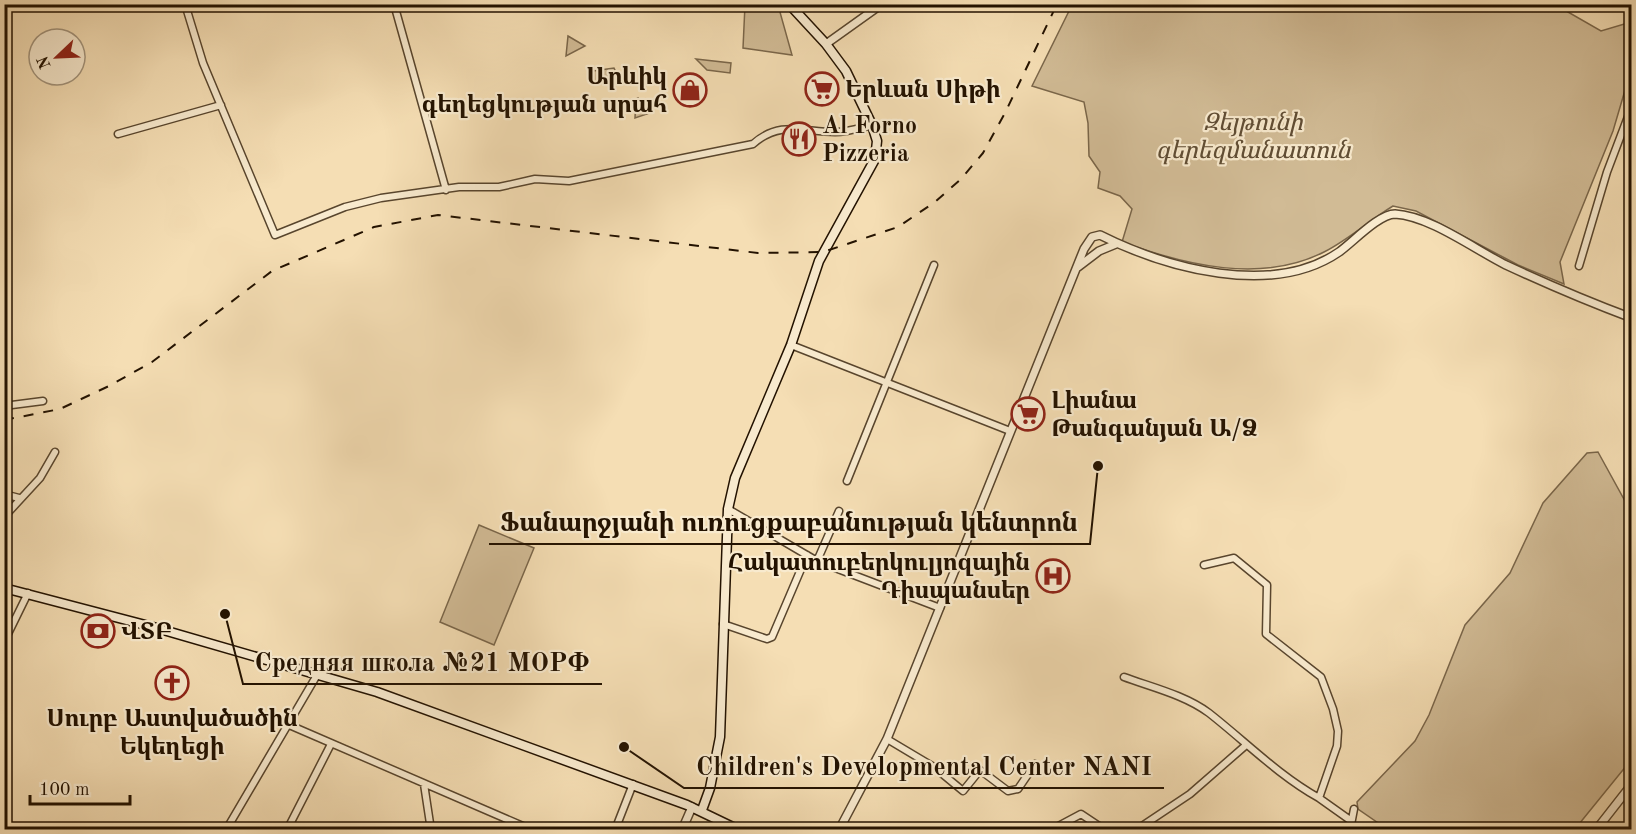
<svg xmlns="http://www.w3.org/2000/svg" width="1636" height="834" font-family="'Old Standard TT','Noto Serif Armenian',serif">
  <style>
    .green { fill: #d1bb95; stroke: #7a664a; stroke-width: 1.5 }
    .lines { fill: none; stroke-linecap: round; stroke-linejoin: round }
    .minor-casing { stroke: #58452d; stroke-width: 9 }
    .tertiary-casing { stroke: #58452d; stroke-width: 10 }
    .secondary-casing { stroke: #231200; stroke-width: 11 }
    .minor { stroke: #f8eace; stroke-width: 6 }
    .tertiary { stroke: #f8eace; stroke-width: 7 }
    .secondary { stroke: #f8eace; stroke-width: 8 }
    .rail { stroke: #231200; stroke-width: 2; stroke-dasharray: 10 10; stroke-linecap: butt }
    .labels { text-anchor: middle; stroke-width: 4.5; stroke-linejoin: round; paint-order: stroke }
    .poi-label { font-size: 24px; font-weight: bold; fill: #231200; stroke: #f8eace; text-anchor: start }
    .park-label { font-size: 24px; font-style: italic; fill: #604d34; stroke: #f8eace }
    .leader { fill: none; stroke: #231200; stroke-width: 2 }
    .callout-dot { fill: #231200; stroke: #f8eace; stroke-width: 2 }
    .callout-label { font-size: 26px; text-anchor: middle; font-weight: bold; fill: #231200; stroke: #f8eace; stroke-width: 4.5; stroke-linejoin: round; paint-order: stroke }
  </style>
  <rect width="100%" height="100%" fill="#f5deb4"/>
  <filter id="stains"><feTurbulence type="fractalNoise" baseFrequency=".00333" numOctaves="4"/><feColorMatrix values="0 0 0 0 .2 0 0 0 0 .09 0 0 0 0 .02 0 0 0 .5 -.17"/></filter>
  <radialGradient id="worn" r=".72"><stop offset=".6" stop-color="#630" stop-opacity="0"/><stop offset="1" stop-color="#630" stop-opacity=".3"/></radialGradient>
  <path class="green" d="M1554,4L1601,31L1631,22L1628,80L1613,131L1560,262L1564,284L1518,265L1416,211L1393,206C1370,220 1348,240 1324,252C1261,284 1185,265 1122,242L1132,209L1120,196L1098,188L1100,172L1089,156L1088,123L1084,102L1032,86L1072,5Z
    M745,5H778L792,55L743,48Z
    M568,36L585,46L566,56Z
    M696,59L731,63L730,73L707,70Z
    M614,68L621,82L593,84V71Z
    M638,98L650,113L635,118L636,99Z
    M1598,452L1631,512V760L1575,829H1387L1358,809L1357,802L1415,741L1429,715L1465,625L1510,573L1543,503L1587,453Z
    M479,525L534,548L494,645L440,622Z"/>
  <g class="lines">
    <defs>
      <path id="minor" d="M185,4L203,63L275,235L345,207L381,198L459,187H499L535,179L569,181L753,144C780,120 803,132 835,132C847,132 860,128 872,125
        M394,4L446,190
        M118,134L221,105
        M1579,266L1607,172L1632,106
        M791,345L1010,431
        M4,406L43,401
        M847,481L934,265
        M4,494L19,498
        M728,509L817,561L940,608
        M4,517L40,478L55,452
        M817,561L839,511
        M1204,565L1234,558L1267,585L1266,634L1321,677L1333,709L1338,731L1337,746L1319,798L1350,820
        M723,624L767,639L772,637L807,555
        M4,642L28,593
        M1124,677C1151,687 1185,695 1209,713C1246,742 1278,775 1319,798
        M287,724L532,830
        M887,739L934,767L963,791L980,770L1008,791L1018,789L1035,764
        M424,784L431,830
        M226,830L317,675
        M287,830L331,744
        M615,830L633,784
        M1051,830L1081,814L1105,830
        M1136,830L1190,794L1245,746
        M1350,830L1354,809"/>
      <path id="tertiary" d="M826,44L882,4
        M1078,267L1099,251L1116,244
        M682,830L692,807
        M839,830L887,739L1084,249L1092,237L1100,235C1166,268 1272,298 1339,252C1353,242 1379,214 1395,214C1430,216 1474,249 1506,265C1547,284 1589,302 1632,318
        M1596,830L1632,784"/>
      <path id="secondary" d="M4,588L153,627L377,692L687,805L739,830
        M702,810L710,788L720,737L728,509L735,478L791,345L819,261L875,159L877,141L872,125L846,71L826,44L789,4"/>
    </defs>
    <use href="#minor" class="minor-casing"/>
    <use href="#tertiary" class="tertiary-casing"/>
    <use href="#secondary" class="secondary-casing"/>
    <use href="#minor" class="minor"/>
    <use href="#tertiary" class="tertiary"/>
    <use href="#secondary" class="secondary"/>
    <path class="rail" d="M4,420L60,409L109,386L152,362L272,271L374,227L438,215L758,253L823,252L898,227L935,202L961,179L983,153L1005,113L1057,4"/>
  </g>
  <defs>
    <symbol id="supermarket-ring" viewBox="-11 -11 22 22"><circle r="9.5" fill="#f8eace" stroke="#8f2418" stroke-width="1.5"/><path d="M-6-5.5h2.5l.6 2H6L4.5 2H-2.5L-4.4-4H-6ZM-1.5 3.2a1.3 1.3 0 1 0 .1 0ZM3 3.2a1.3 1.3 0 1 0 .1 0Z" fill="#8f2418"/></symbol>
    <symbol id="shop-ring" viewBox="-11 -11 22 22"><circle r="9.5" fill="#f8eace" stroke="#8f2418" stroke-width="1.5"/><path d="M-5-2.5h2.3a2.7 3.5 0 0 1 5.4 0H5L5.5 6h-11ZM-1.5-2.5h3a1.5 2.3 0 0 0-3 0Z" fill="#8f2418"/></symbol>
    <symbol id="restaurant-ring" viewBox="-11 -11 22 22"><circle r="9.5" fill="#f8eace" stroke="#8f2418" stroke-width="1.5"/><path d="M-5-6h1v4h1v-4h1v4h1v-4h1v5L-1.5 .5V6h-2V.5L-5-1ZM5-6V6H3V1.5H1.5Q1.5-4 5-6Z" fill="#8f2418"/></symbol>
    <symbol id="hospital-ring" viewBox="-11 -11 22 22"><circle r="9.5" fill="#f8eace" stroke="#8f2418" stroke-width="1.5"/><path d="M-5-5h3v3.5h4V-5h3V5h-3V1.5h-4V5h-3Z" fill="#8f2418"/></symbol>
    <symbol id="bank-ring" viewBox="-11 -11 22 22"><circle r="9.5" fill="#f8eace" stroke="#8f2418" stroke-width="1.5"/><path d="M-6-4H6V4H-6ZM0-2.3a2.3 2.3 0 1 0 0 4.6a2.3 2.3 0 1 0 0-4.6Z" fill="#8f2418"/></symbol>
    <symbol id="church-ring" viewBox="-11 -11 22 22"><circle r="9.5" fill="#f8eace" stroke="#8f2418" stroke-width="1.5"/><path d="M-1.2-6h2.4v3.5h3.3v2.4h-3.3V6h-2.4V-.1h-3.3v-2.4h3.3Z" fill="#8f2418"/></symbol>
  </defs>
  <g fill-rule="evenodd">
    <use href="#supermarket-ring" x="803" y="70" width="38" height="38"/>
    <use href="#shop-ring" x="671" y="71" width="38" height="38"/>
    <use href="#restaurant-ring" x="780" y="120" width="38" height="38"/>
    <use href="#supermarket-ring" x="1009" y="395" width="38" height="38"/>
    <use href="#hospital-ring" x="1034" y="557" width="38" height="38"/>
    <use href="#bank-ring" x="79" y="612" width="38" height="38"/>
    <use href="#church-ring" x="153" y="664" width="38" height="38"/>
  </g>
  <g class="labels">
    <g class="poi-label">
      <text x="667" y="84" text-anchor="end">Արևիկ<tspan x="667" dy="28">գեղեցկության սրահ</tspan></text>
      <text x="845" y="97">Երևան Սիթի</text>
      <text x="822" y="133">Al Forno<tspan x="822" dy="28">Pizzeria</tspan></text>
      <text x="1051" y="408">Լիանա<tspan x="1051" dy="28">Թանգանյան Ա/Ձ</tspan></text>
      <text x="1030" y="570" text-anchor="end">Հակատուբերկուլյոզային<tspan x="1030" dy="28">Դիսպանսեր</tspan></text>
      <text x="121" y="639">ՎՏԲ</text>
      <text x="172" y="726" text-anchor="middle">Սուրբ Աստվածածին<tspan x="172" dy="28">Եկեղեցի</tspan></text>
    </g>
    <g class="park-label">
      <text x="1253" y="130">Զեյթունի<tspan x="1253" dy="28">գերեզմանատուն</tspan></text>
    </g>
  </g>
  <path class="leader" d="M1098 466L1090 544H489M225 614L243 684H602M624 747L684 788H1164"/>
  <g class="callout-dot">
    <circle cx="1098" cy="466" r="6"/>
    <circle cx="225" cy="614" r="6"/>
    <circle cx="624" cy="747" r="6"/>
  </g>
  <g class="callout-label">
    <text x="789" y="531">Ֆանարջյանի ուռուցքաբանության կենտրոն</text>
    <text x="422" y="671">Средняя школа №21 МОРФ</text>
    <text x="924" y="775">Children's Developmental Center NANI</text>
  </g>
  <rect width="1636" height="834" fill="none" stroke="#f5deb4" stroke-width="24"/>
  <rect x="6" y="6" width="1624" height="822" fill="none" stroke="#231200" stroke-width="3"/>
  <rect x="12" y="12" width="1612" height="810" fill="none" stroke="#231200" stroke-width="1.5"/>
  <g transform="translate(57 57) rotate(247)"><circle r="28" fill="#f8eace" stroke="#a3947c" stroke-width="1.5"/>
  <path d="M0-4.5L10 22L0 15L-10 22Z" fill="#8f2418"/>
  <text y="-9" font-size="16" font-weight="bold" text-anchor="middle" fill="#231200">N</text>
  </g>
  <path d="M30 795v9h100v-9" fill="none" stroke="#231200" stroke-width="3"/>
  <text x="39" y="795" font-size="18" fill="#231200" stroke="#f8eace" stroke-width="4.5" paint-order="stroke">100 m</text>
  <rect width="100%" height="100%" filter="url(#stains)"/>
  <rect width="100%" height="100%" fill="url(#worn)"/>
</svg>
